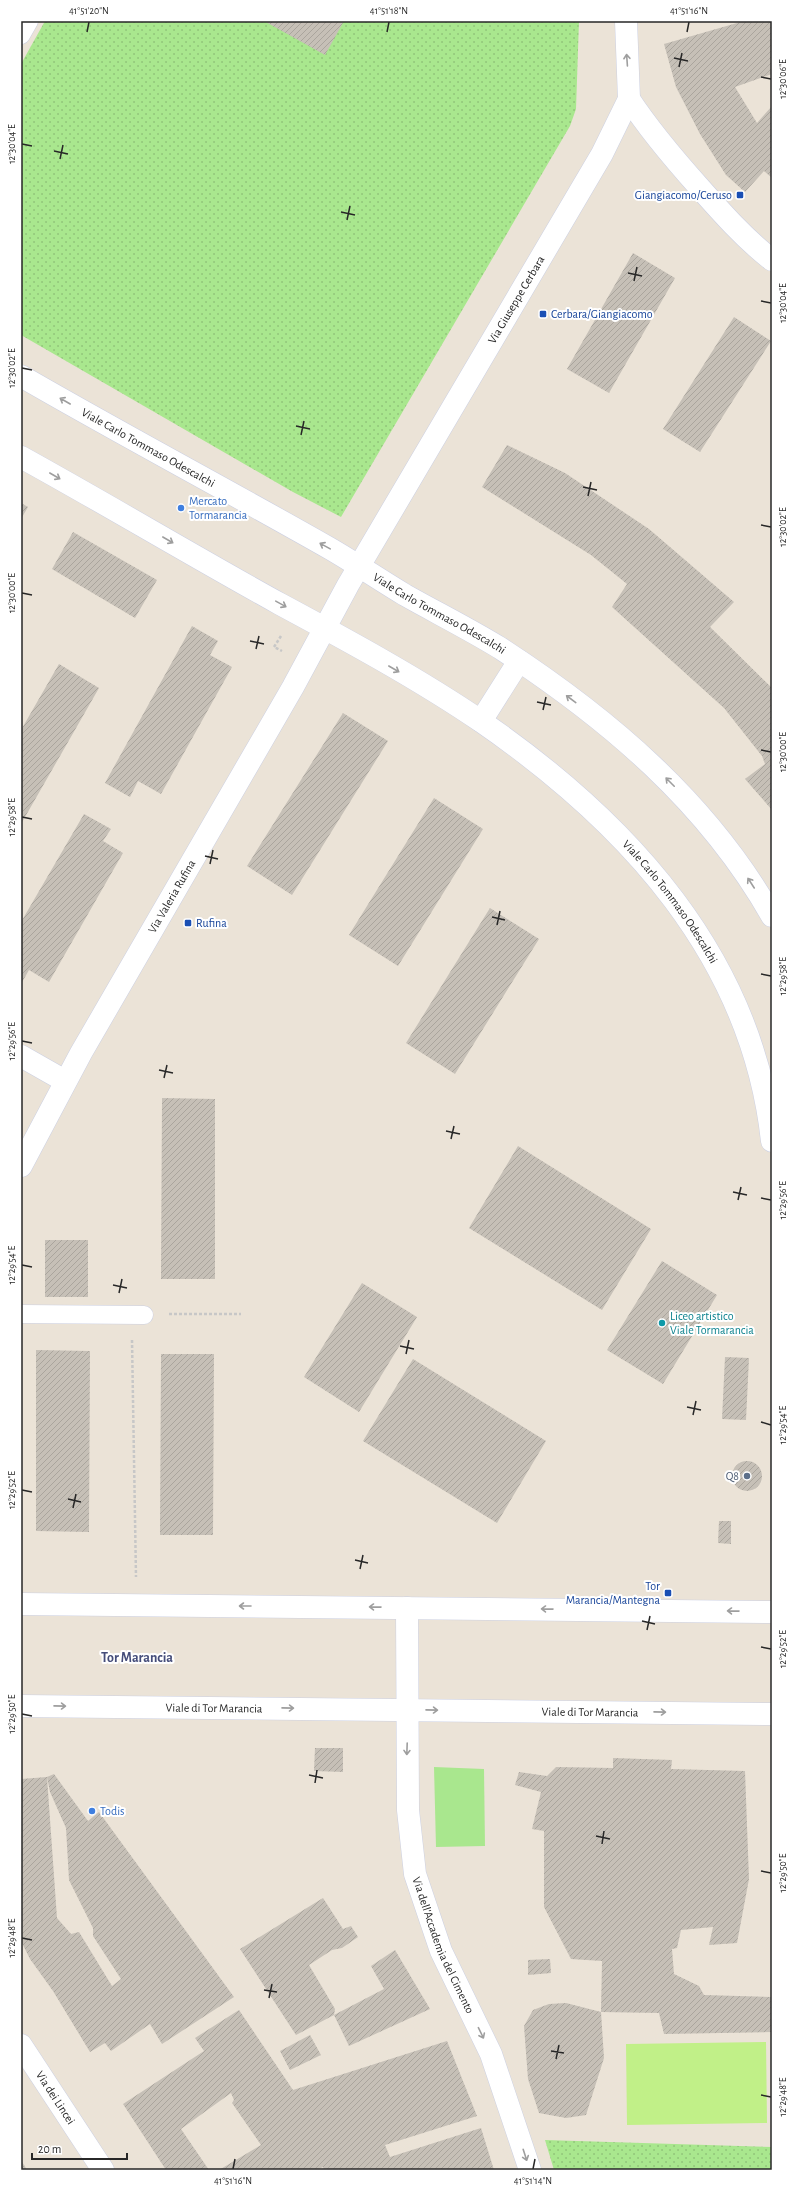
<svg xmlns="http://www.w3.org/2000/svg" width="793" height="2191" font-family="'Alegreya Sans',sans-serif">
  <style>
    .grass { fill: url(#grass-dots) }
    .park { fill: #a9e78e }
    .pitch { fill: #c1f088 }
    .building { fill: url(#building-hatch); fill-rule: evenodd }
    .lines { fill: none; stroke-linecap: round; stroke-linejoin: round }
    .lane-casing { stroke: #ccd0e2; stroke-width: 19 }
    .street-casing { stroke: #ccd0e2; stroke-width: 23 }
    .secondary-casing { stroke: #ccd0e2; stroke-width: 23 }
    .path { stroke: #c7c7c7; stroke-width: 2.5; stroke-dasharray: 3 2; stroke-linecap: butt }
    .lane { stroke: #fff; stroke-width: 18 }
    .street { stroke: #fff; stroke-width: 22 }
    .secondary { stroke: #fff; stroke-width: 22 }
    .oneway { stroke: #9e9e9e }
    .ticks { fill: none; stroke: #272727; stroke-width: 1.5 }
    .transit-dot { fill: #1a4fb4; stroke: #fff; stroke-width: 1.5 }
    .shop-dot { fill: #3f7fe0; stroke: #fff; stroke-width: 1.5 }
    .culture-dot { fill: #0f9aa8; stroke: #fff; stroke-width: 1.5 }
    .service-dot { fill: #5c6f8a; stroke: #fff; stroke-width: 1.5 }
    .labels { text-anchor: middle; stroke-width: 4; stroke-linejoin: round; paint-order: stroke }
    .transit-label { font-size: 12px; fill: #164399; stroke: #fff; text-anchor: end }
    .street-label { font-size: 12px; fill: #272727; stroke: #fff }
    .shop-label { font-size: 12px; fill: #366cbe; stroke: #fff; text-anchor: start }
    .culture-label { font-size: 12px; fill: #0d838f; stroke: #fff; text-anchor: start }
    .service-label { font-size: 12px; fill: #4e5e75; stroke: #fff; text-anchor: end }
    .quarter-label { font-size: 14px; font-weight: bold; fill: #454d7a; stroke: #fff }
    .neatline { fill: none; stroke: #272727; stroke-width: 1.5 }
    .ticks-label { font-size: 10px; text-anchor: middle; fill: #272727 }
  </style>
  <defs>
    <pattern id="grass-dots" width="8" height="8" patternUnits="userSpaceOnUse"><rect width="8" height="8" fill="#a9e78e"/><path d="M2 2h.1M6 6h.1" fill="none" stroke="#91c67a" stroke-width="1.8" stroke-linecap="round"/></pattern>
    <pattern id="building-hatch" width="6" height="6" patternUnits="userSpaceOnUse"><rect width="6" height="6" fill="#c6c0b7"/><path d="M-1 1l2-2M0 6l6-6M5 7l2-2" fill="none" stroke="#aaa59d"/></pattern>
  </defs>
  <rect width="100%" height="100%" fill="#ebe3d7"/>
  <path class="grass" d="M45,21H579L576,109L570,126L341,517L293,492L21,335V64Z
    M545,2140L772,2147V2170H554Z"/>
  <path class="park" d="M434,1767L484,1769L485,1846L436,1847Z"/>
  <path class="pitch" d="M766,2042L767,2123L627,2125L626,2044Z"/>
  <path class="building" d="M264,21H344L325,55Z
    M744,21H772V74L735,87L757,123L772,106V178L764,171L745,192L726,175L700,134L676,87L664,44Z
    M633,253L675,278L609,393L567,369Z
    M734,317L771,341L700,452L663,429Z
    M507,445L565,473L649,529L734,602L710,627L772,688V810L745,779L765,764L762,756L724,708L612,607L627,584L591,555L482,487Z
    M21,503L28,507L21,519Z
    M73,532L157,580L135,618L52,569Z
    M192,626L218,641L210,655L232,667L161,794L138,781L130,797L105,783Z
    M59,664L99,688L21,824V730Z
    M343,713L388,741L292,895L247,866Z
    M434,798L483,829L398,966L349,935Z
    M84,814L111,829L103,841L123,853L49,982L29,970L21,984V922Z
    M490,908L539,939L455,1074L406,1043Z
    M162,1098L215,1099V1279H161Z
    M518,1146L651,1229L602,1310L469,1228Z
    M45,1240H88V1297H45Z
    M662,1261L717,1295L663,1384L607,1350Z
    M362,1283L417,1317L359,1412L304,1377Z
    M36,1350L90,1351L89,1532L36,1531Z
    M161,1354H214L213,1535H160Z
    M725,1357L749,1358L746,1420L722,1419Z
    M413,1359L546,1441L497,1523L363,1441Z
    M732 1476a15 15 0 1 1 30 0a15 15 0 1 1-30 0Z
    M719,1521H731V1544L718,1543Z
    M315,1748H343V1772L314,1771Z
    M613,1758L672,1760L671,1769L745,1771L749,1879L737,1943L709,1945L713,1927L681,1930L677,1948L672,1949L674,1974L699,1986L704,1995L772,1997V2032L664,2034L659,2013L601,2012L602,1961L571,1959L544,1907V1831L532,1829L541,1792L515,1785L519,1772L547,1776L556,1767L613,1768Z
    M54,1774L88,1821L99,1812L234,1997L162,2044L150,2024L111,2051L105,2043L90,2052L53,1991L30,1959L21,1941V1779L47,1777ZM47,1777L50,1792L66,1828L69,1880L93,1928V1936L121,1979L112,1986L79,1932L71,1934L57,1918Z
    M323,1898L343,1929L351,1926L358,1937L342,1948L332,1950L309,1965L335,2009L334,2015L296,2035L240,1949Z
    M395,1950L430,2009L349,2046L334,2015L384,1989L371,1966Z
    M550,1959L551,1973L528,1975V1960Z
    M566,2003L601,2012L604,2058L586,2115L566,2118L539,2113L528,2079L524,2026L533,2010L549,2004Z
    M239,2010L293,2090L447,2041L477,2116L385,2145L390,2157L481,2128L494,2170H324L323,2167L317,2170H219L261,2145L232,2103L234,2100L231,2093L181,2129L209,2170H166L123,2104L204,2051L195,2038Z
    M310,2035L321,2055L290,2070L280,2051Z
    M21,2160L27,2170H21Z"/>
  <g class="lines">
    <defs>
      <path id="lane" d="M21,35L29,21
        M21,1314L144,1315"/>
      <g id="street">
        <path d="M629,99C650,131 674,159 699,187C722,213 745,239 772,260"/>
        <path id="s1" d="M21,376C123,435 227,490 329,548C355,563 380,580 405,595C437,613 469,629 500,648C609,719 707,802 772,916"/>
        <path id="s2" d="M21,457C108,505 193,556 280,604C347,640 419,679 482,722C628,823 752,957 772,1141"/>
        <path d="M481,721L519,661"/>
        <path d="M21,1056L65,1081"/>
        <path id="s3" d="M21,1166L81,1053L293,687L348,585L602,154L629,99L626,21"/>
        <path id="s4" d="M407,1608L408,1810L415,1874L441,1951L491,2054L530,2170"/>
        <path id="s5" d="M21,2045L103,2170"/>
      </g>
      <g id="secondary">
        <path d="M21,1604L772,1612"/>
        <path id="s6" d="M21,1706L772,1714"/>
      </g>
    </defs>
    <use href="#lane" class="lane-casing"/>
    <use href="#street" class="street-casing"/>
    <use href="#secondary" class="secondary-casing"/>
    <path class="path" d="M281,636L274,647L282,651
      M169,1314H241
      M132,1340L136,1577"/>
    <use href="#lane" class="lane"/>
    <use href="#street" class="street"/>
    <use href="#secondary" class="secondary"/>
  </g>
  <defs><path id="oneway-shaft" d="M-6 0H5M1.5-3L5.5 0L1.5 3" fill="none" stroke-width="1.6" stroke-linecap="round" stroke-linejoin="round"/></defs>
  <g class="oneway">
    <use href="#oneway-shaft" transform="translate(627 60) rotate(-94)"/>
    <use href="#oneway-shaft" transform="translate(65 401) rotate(-150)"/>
    <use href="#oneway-shaft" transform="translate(55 476) rotate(30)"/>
    <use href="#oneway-shaft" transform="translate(168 540) rotate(30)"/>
    <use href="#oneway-shaft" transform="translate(325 546) rotate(-151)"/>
    <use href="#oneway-shaft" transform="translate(281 604) rotate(29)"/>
    <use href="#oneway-shaft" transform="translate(394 669) rotate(30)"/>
    <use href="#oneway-shaft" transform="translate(571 699) rotate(-143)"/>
    <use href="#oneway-shaft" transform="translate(670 782) rotate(-135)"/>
    <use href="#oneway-shaft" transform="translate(751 883) rotate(-123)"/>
    <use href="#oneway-shaft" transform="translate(245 1606) rotate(-180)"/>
    <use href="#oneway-shaft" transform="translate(375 1607) rotate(-179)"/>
    <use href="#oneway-shaft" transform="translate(547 1609) rotate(-179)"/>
    <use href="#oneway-shaft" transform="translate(733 1611) rotate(-179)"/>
    <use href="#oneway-shaft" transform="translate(60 1706) rotate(1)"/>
    <use href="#oneway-shaft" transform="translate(288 1708) rotate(1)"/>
    <use href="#oneway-shaft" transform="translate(432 1710) rotate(1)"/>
    <use href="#oneway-shaft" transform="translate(660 1712) rotate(1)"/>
    <use href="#oneway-shaft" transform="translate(407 1749) rotate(92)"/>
    <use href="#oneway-shaft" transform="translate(481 2033) rotate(64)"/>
    <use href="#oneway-shaft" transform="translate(525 2155) rotate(72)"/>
  </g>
  <path class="ticks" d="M87,32L89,22M387,32L389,22M687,32L689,22M674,58L688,61M679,67L682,53M761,77L771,79M22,144L32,146M54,151L68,154M60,159L63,145M341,212L355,215M347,220L350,206M628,273L642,276M634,281L637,267M761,301L771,303M22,368L32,370M296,426L310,429M301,435L304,421M583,487L597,490M588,496L591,482M761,525L771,527M22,593L32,595M250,641L264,644M256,649L259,636M537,702L551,705M543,710L546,697M761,750L771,752M22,817L32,819M205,856L218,859M210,864L213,850M492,917L505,920M497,925L500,911M761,974L771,976M22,1041L32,1043M159,1070L173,1073M164,1078L167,1065M446,1131L460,1134M451,1139L454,1126M733,1192L747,1195M761,1198L771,1200M738,1200L741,1187M22,1265L32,1267M113,1285L127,1288M119,1293L122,1279M400,1346L414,1349M406,1354L409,1340M687,1407L701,1410M693,1415L696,1401M761,1422L771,1425M22,1490L32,1492M68,1499L81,1502M73,1508L76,1494M355,1560L368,1563M360,1569L363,1555M642,1621L655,1624M647,1630L650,1616M761,1647L771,1649M22,1714L32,1716M309,1775L323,1778M315,1783L317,1770M596,1836L610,1839M602,1844L604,1831M761,1871L771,1873M22,1938L32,1940M264,1990L277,1992M269,1998L272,1984M551,2051L564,2053M556,2059L559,2045M761,2095L771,2097M233,2169L235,2159M533,2169L535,2159"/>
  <g class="transit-dot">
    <rect x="736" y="191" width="8" height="8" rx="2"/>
    <rect x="539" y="310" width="8" height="8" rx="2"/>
    <rect x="184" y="919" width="8" height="8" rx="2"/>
    <rect x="664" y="1589" width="8" height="8" rx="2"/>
  </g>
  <g class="shop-dot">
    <circle cx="181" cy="508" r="4"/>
    <circle cx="92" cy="1811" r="4"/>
  </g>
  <circle class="culture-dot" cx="662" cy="1323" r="4"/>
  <circle class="service-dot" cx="747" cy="1476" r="4"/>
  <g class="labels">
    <g class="transit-label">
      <text x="732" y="199">Giangiacomo/Ceruso</text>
      <text x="551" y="318" text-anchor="start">Cerbara/Giangiacomo</text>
      <text x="196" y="927" text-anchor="start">Rufina</text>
      <text x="660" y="1590">Tor<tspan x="660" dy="14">Marancia/Mantegna</tspan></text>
    </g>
    <g class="street-label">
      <text dy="4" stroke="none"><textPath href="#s3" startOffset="998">Via Giuseppe Cerbara</textPath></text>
      <text dy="4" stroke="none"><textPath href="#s1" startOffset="146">Viale Carlo Tommaso Odescalchi</textPath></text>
      <text dy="4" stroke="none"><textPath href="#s1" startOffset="481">Viale Carlo Tommaso Odescalchi</textPath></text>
      <text dy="4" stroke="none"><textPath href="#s3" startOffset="309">Via Valeria Rufina</textPath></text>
      <text dy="4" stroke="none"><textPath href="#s2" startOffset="794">Viale Carlo Tommaso Odescalchi</textPath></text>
      <text dy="4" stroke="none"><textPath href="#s6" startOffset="193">Viale di Tor Marancia</textPath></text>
      <text dy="4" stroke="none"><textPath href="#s6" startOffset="569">Viale di Tor Marancia</textPath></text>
      <text dy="4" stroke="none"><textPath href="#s4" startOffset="343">Via dell'Accademia del Cimento</textPath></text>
      <text dy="4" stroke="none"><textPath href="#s5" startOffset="63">Via dei Lincei</textPath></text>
    </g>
    <g class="shop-label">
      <text x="189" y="505">Mercato<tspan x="189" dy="14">Tormarancia</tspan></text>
      <text x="100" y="1815">Todis</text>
    </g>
    <g class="culture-label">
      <text x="670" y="1320">Liceo artistico<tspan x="670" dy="14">Viale Tormarancia</tspan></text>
    </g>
    <g class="service-label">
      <text x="739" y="1480">Q8</text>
    </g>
    <g class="quarter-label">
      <text x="137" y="1662">Tor Marancia</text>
    </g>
  </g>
  <rect width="793" height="2191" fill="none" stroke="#ffffff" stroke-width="44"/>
  <path d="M32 2153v6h95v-6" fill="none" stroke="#272727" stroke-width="2"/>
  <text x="38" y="2153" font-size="12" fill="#272727" stroke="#ffffff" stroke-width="3" paint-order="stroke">20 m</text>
  <rect x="22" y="22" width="749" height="2147" class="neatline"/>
  <g class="ticks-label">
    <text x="89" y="14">41°51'20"N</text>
    <text x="389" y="14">41°51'18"N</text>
    <text x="689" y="14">41°51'16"N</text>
    <text transform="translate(782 79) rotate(-90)" y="4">12°30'06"E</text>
    <text transform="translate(11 144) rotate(-90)" y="4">12°30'04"E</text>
    <text transform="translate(782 303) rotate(-90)" y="4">12°30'04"E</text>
    <text transform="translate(11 368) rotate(-90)" y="4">12°30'02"E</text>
    <text transform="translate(782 527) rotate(-90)" y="4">12°30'02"E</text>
    <text transform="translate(11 593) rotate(-90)" y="4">12°30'00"E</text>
    <text transform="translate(782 752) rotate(-90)" y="4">12°30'00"E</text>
    <text transform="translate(11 817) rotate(-90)" y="4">12°29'58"E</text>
    <text transform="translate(782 976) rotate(-90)" y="4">12°29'58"E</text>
    <text transform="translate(11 1041) rotate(-90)" y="4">12°29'56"E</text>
    <text transform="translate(782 1200) rotate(-90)" y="4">12°29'56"E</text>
    <text transform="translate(11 1265) rotate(-90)" y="4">12°29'54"E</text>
    <text transform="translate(782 1425) rotate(-90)" y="4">12°29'54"E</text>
    <text transform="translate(11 1490) rotate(-90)" y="4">12°29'52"E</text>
    <text transform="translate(782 1649) rotate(-90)" y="4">12°29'52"E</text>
    <text transform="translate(11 1714) rotate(-90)" y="4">12°29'50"E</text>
    <text transform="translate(782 1873) rotate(-90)" y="4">12°29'50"E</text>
    <text transform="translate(11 1938) rotate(-90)" y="4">12°29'48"E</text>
    <text transform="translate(782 2097) rotate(-90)" y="4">12°29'48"E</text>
    <text x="233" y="2184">41°51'16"N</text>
    <text x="533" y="2184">41°51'14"N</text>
  </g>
</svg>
